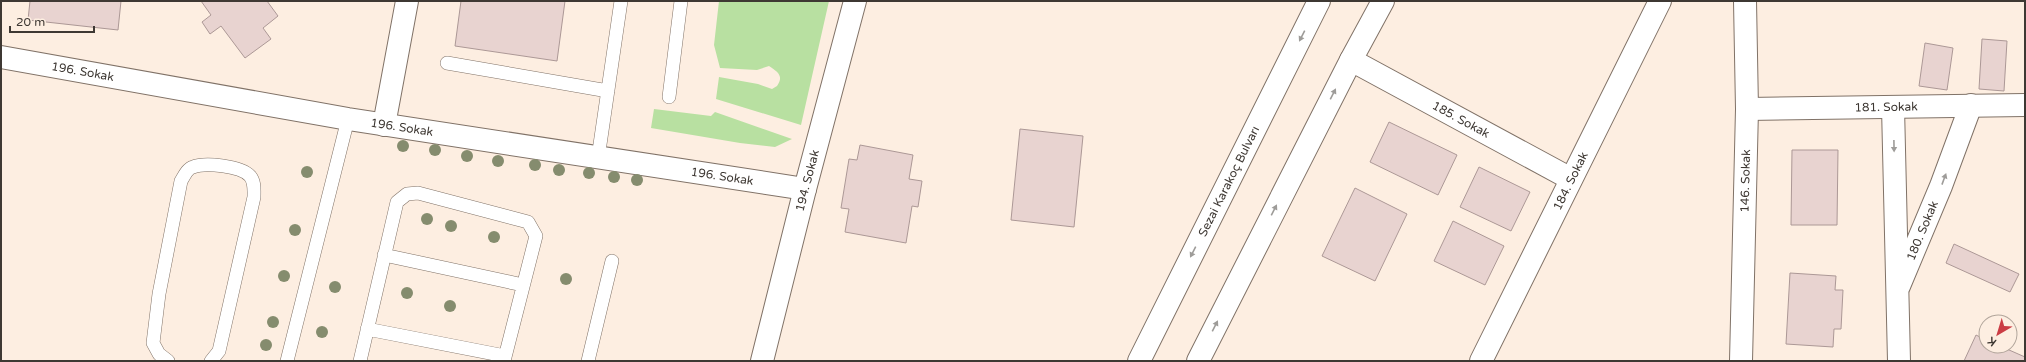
<svg xmlns="http://www.w3.org/2000/svg" width="2026" height="362" font-family="'Varela Round',sans-serif">
  <style>
    .green { fill: #b8e0a1 }
    .building { fill: #e8d3d0; stroke: #ac9896 }
    .lines { fill: none; stroke-linecap: round; stroke-linejoin: round }
    .service-casing { stroke: #807267; stroke-width: 14 }
    .minor-casing { stroke: #807267; stroke-width: 24 }
    .primary-casing { stroke: #807267; stroke-width: 24 }
    .service { stroke: #fff; stroke-width: 13 }
    .minor { stroke: #fff; stroke-width: 22 }
    .primary { stroke: #fff; stroke-width: 22 }
    .tree { fill: #858c6e }
    .oneway { fill: #9e9c99 }
    .labels { text-anchor: middle; stroke-width: 4; stroke-linejoin: round; paint-order: stroke }
    .street-label { font-size: 12px; fill: #3e3833; stroke: #fdeee1 }
  </style>
  <rect width="100%" height="100%" fill="#fdeee1"/>
  <path class="green" d="M719,1H829L801,125L716,99L719,77L758,84L772,89L777,86C784,76 778,72 769,66L757,70L720,68L714,45Z
    M654,109L711,116L715,112L792,139L775,147L740,143L651,128Z"/>
  <path class="building" d="M30,1H121L118,30L28,20Z
    M201,1H267L278,16L263,28L271,39L245,58L221,26L210,34L202,22L211,15Z
    M461,1H565L557,61L455,46Z
    M1982,39L2007,41L2004,91L1979,89Z
    M1925,43L1953,48L1947,90L1919,86Z
    M1389,122L1457,155L1438,195L1370,162Z
    M1020,129L1083,136L1074,227L1011,220Z
    M860,145L913,155L909,179L922,181L918,207L912,206L906,243L845,232L849,209L841,208L849,159L857,160Z
    M1792,150H1838L1837,225H1791Z
    M1479,167L1530,192L1511,231L1460,207Z
    M1355,188L1407,214L1375,281L1322,256Z
    M1453,221L1504,246L1485,285L1434,261Z
    M1954,244L2019,274L2010,292L1946,263Z
    M1790,273L1836,276L1835,290H1843L1841,329H1834L1833,347L1786,344Z
    M1976,335L1986,340V346H2000L2025,357V361H1964Z"/>
  <g class="lines">
    <defs>
      <path id="service" d="M447,63L608,91
        M669,97L681,1
        M598,158L621,1
        M384,255L523,285
        M367,329L505,356
        M168,361L159,354L153,343L159,294L181,181C184,176 188,168 193,167C205,162 241,166 250,176C255,182 254,190 254,197L219,351L211,361
        M287,361L348,119
        M360,361L397,202L407,194L418,193L528,222L536,236L504,361
        M588,361L612,261"/>
      <g id="minor">
        <path id="s1" d="M1,57L348,119L805,189"/>
        <path id="s2" d="M1351,60L1571,179"/>
        <path d="M1893,107L1899,361"/>
        <path id="s3" d="M1747,109L2025,105"/>
        <path d="M384,125L407,1"/>
        <path id="s4" d="M1899,286L1941,186L1971,105"/>
        <path id="s5" d="M762,361L805,189L855,1"/>
        <path id="s6" d="M1481,361L1660,1"/>
        <path id="s7" d="M1741,361L1747,109L1745,1"/>
      </g>
      <g id="primary">
        <path id="s8" d="M1139,361L1319,1"/>
        <path d="M1198,361L1351,60L1383,1"/>
      </g>
    </defs>
    <use href="#service" class="service-casing"/>
    <use href="#minor" class="minor-casing"/>
    <use href="#primary" class="primary-casing"/>
    <use href="#service" class="service"/>
    <use href="#minor" class="minor"/>
    <use href="#primary" class="primary"/>
  </g>
  <g class="tree">
    <circle cx="403" cy="146" r="6"/>
    <circle cx="435" cy="150" r="6"/>
    <circle cx="467" cy="156" r="6"/>
    <circle cx="498" cy="161" r="6"/>
    <circle cx="535" cy="165" r="6"/>
    <circle cx="559" cy="170" r="6"/>
    <circle cx="307" cy="172" r="6"/>
    <circle cx="589" cy="173" r="6"/>
    <circle cx="614" cy="177" r="6"/>
    <circle cx="637" cy="180" r="6"/>
    <circle cx="427" cy="219" r="6"/>
    <circle cx="451" cy="226" r="6"/>
    <circle cx="295" cy="230" r="6"/>
    <circle cx="494" cy="237" r="6"/>
    <circle cx="284" cy="276" r="6"/>
    <circle cx="566" cy="279" r="6"/>
    <circle cx="335" cy="287" r="6"/>
    <circle cx="407" cy="293" r="6"/>
    <circle cx="450" cy="306" r="6"/>
    <circle cx="273" cy="322" r="6"/>
    <circle cx="322" cy="332" r="6"/>
    <circle cx="266" cy="345" r="6"/>
  </g>
  <defs><path id="oneway-solid" d="M-6-.8H1V-3.2L6.5 0L1 3.2V.8H-6Z"/></defs>
  <g class="oneway">
    <use href="#oneway-solid" transform="translate(1302 36) rotate(117)"/>
    <use href="#oneway-solid" transform="translate(1333 94) rotate(-63)"/>
    <use href="#oneway-solid" transform="translate(1894 146) rotate(89)"/>
    <use href="#oneway-solid" transform="translate(1944 179) rotate(-70)"/>
    <use href="#oneway-solid" transform="translate(1274 210) rotate(-63)"/>
    <use href="#oneway-solid" transform="translate(1193 252) rotate(117)"/>
    <use href="#oneway-solid" transform="translate(1215 326) rotate(-63)"/>
  </g>
  <g class="labels">
    <g class="street-label">
      <text dy="4" stroke="none"><textPath href="#s1" startOffset="83">196. Sokak</textPath></text>
      <text dy="4" stroke="none"><textPath href="#s3" startOffset="139">181. Sokak</textPath></text>
      <text dy="4" stroke="none"><textPath href="#s2" startOffset="125">185. Sokak</textPath></text>
      <text dy="4" stroke="none"><textPath href="#s1" startOffset="407">196. Sokak</textPath></text>
      <text dy="4" stroke="none"><textPath href="#s1" startOffset="731">196. Sokak</textPath></text>
      <text dy="4" stroke="none"><textPath href="#s5" startOffset="186">194. Sokak</textPath></text>
      <text dy="4" stroke="none"><textPath href="#s8" startOffset="201">Sezai Karakoç Bulvarı</textPath></text>
      <text dy="4" stroke="none"><textPath href="#s6" startOffset="201">184. Sokak</textPath></text>
      <text dy="4" stroke="none"><textPath href="#s7" startOffset="180">146. Sokak</textPath></text>
      <text dy="4" stroke="none"><textPath href="#s4" startOffset="60">180. Sokak</textPath></text>
    </g>
  </g>
  <rect width="2026" height="362" fill="none" stroke="#3e3833" stroke-width="4"/>
  <g transform="translate(1998 334) rotate(218)"><circle r="19" fill="#fdeee1" stroke="#b1a59b"/>
  <path d="M0-3L7 15L0 10L-7 15Z" fill="#cb3c44"/>
  <text y="-6" font-size="11" font-weight="bold" text-anchor="middle" fill="#3e3833">K</text>
  </g>
  <path d="M10 26v6h84v-6" fill="none" stroke="#3e3833" stroke-width="2"/>
  <text x="16" y="26" font-size="12" fill="#3e3833" stroke="#fdeee1" stroke-width="3" paint-order="stroke">20 m</text>
</svg>
